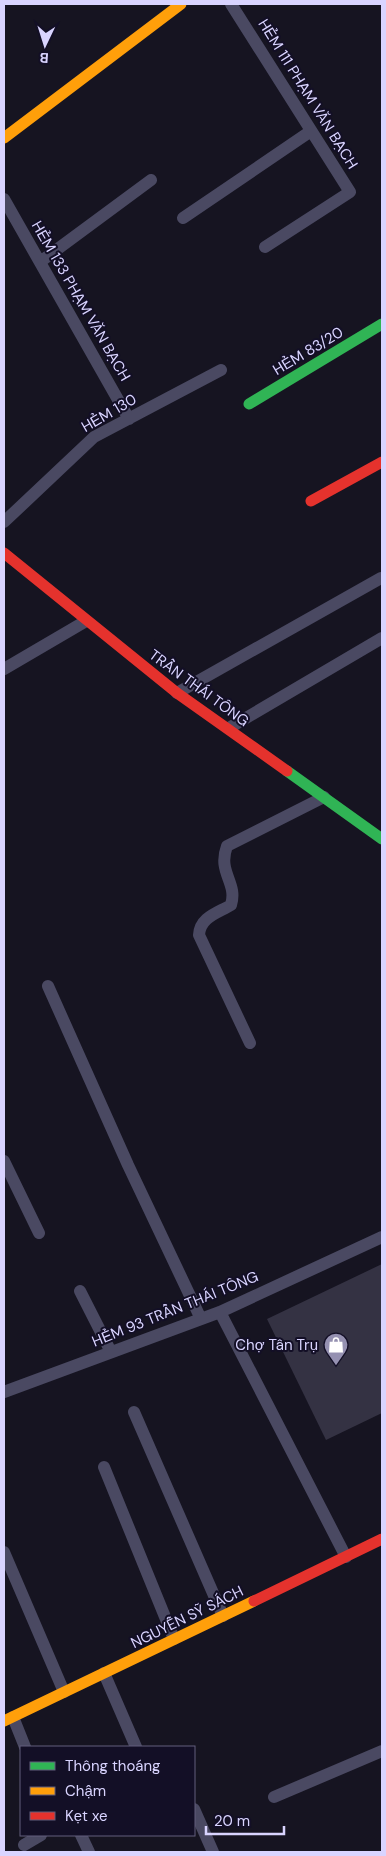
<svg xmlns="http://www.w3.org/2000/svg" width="386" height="1856" font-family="'DM Sans',sans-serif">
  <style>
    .building { fill: #343243 }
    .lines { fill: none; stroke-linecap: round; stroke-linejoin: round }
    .lane { stroke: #4a4962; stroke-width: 12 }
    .fast { stroke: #30b455; stroke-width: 11 }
    .slow { stroke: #ff9f0a; stroke-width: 11 }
    .jam { stroke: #e5322d; stroke-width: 11 }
    .labels { text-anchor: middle; stroke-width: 4; stroke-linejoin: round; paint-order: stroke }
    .street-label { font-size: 15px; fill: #d9d4ff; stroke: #130f26 }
    .poi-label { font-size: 15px; fill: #d9d4ff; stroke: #130f26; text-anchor: end }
  </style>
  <rect width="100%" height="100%" fill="#161421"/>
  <path class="building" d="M382,1264V1413L326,1440L267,1319Z"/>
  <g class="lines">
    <path class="lane" d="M231,4L350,192L265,247
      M4,199L129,419
      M183,218L311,131
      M40,262L151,180
      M4,522L94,437L221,370
      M4,669L86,621
      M177,693L381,578
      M229,728L382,638
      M48,986L128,1165L201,1319
      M250,1043L199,935C200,917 218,913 231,905C238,882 217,873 227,846L324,797
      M4,1161L39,1233
      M80,1291L111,1352
      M220,1312L346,1557
      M4,1392L220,1312L382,1237
      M134,1412L223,1616
      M104,1467L174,1639
      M4,1552L64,1692
      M104,1673L136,1747
      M13,1717L25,1747
      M274,1797L382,1751
      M194,1809L213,1852
      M81,1835L89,1852
      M24,1845L41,1835"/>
    <path class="fast" d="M249,404L382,324
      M287,771L382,839"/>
    <path class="slow" d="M4,138L181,4
      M4,1721L254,1601"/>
    <path class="jam" d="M311,501L382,462
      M4,553L177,693L287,771
      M254,1601L382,1539"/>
  </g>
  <defs>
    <symbol id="shop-pin" viewBox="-11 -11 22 30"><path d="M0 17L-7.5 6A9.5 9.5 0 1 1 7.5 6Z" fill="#9591b1" stroke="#130f26"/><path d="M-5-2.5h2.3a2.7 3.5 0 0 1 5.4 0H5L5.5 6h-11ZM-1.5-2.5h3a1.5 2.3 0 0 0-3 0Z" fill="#fff"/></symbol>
  </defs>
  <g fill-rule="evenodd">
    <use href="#shop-pin" x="322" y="1331" width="28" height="38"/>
  </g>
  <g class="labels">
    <g class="street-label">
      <text transform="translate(308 94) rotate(58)" y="5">HẺM 111 PHẠM VĂN BẠCH</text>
      <text transform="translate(81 301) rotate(60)" y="5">HẺM 133 PHẠM VĂN BẠCH</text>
      <text transform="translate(308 351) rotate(-31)" y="5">HẺM 83/20</text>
      <text transform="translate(109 413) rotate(-30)" y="5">HẺM 130</text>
      <text transform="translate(199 688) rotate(36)" y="5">TRẦN THÁI TÔNG</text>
      <text transform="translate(175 1309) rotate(-22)" y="5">HẺM 93 TRẦN THÁI TÔNG</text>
      <text transform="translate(187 1617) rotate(-26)" y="5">NGUYỄN SỸ SÁCH</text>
    </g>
    <g class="poi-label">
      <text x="318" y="1350">Chợ Tân Trụ</text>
    </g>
  </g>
  <rect width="386" height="1856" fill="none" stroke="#d9d4ff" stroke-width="10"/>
  <rect x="20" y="1746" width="175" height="90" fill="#130f26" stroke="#625e7d"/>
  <rect x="30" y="1762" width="25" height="8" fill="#30b455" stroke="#625e7d"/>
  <text x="65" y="1771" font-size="15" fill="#d9d4ff">Thông thoáng</text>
  <rect x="30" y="1787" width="25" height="8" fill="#ff9f0a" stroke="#625e7d"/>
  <text x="65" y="1796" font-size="15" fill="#d9d4ff">Chậm</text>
  <rect x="30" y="1812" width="25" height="8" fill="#e5322d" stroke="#625e7d"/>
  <text x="65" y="1821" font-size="15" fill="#d9d4ff">Kẹt xe</text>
  <g transform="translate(45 45) rotate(184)" stroke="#130f26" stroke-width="4" paint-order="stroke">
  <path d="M0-4L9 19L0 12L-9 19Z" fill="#d9d4ff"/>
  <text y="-8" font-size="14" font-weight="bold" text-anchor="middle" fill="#d9d4ff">B</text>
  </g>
  <path d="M206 1826v8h78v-8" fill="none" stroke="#d9d4ff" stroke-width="2.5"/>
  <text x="214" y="1826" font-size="15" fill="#d9d4ff" stroke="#130f26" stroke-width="4" paint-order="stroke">20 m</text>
</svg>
